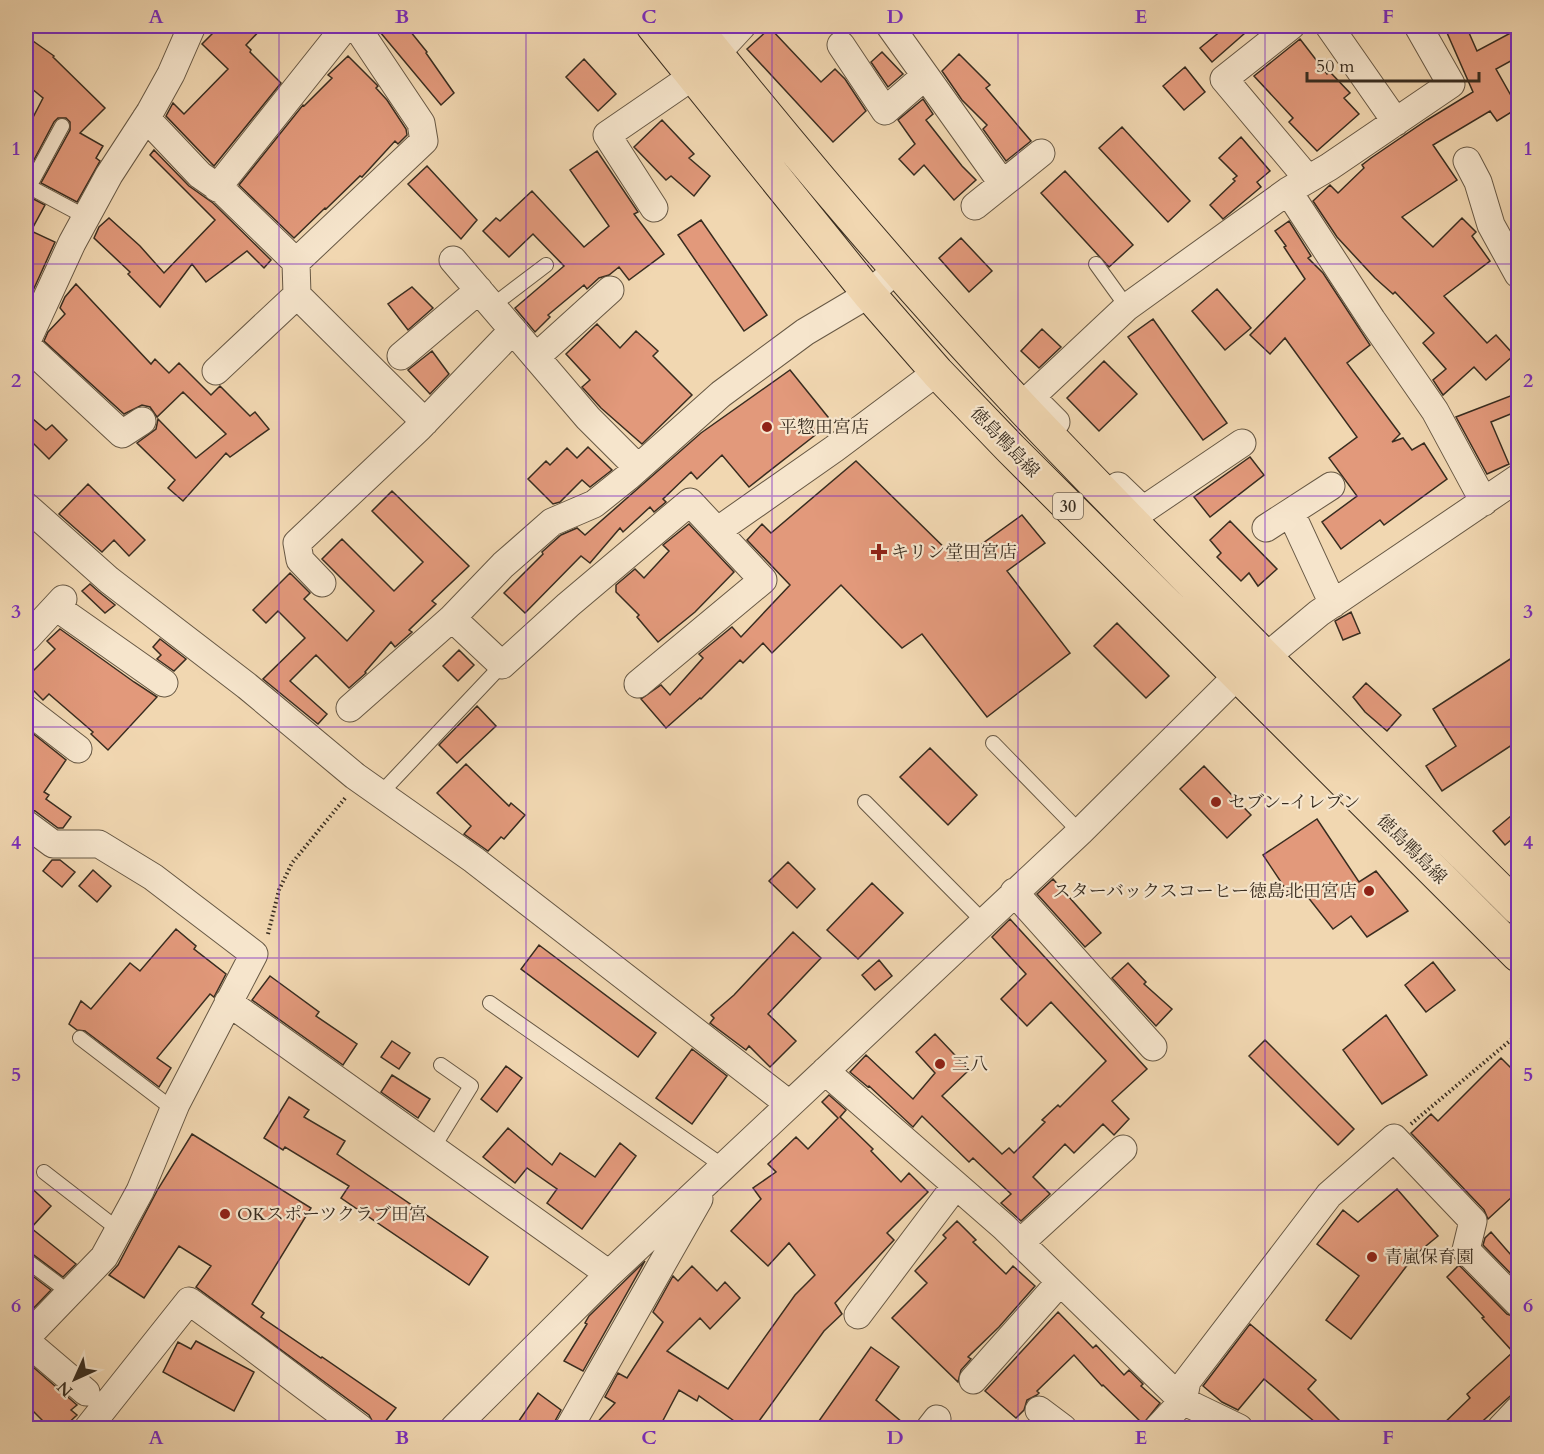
<svg xmlns="http://www.w3.org/2000/svg" width="1544" height="1454" font-family="Cardo,'Noto Serif JP',serif">
  <style>
    .building { fill: #e2997b; stroke: #392d20; stroke-width: 1.5 }
    .lines { fill: none; stroke-linecap: round; stroke-linejoin: round }
    .lane-casing { stroke: #675844; stroke-width: 16 }
    .street-casing { stroke: #675844; stroke-width: 29 }
    .primary-casing { stroke: #392d20; stroke-width: 35 }
    .path { stroke: #392d20; stroke-width: 4; stroke-dasharray: 1.5 3; stroke-linecap: butt }
    .lane { stroke: #f6e5cc; stroke-width: 14 }
    .street { stroke: #f6e5cc; stroke-width: 27 }
    .primary { stroke: #f1d7b1; stroke-width: 33 }
    .grid { fill: none; stroke: #7b2cbf; stroke-width: 1.5; stroke-opacity: 0.55 }
    .poi-dot { fill: #8f2418; stroke: #f6e5cc; stroke-width: 2 }
    .labels { text-anchor: middle; stroke-width: 4.5; stroke-linejoin: round; paint-order: stroke }
    .shield { fill: #f6e5cc; stroke: #726454; stroke-width: 1.5 }
    .shield-label { font-size: 16px; font-weight: bold; fill: #392d20 }
    .poi-label { font-size: 18px; fill: #392d20; stroke: #f6e5cc; text-anchor: start }
    .street-label { font-size: 18px; fill: #392d20; stroke: #f6e5cc }
    .neatline { fill: none; stroke: #7b2cbf; stroke-width: 2 }
    .grid-label { font-size: 20px; text-anchor: middle; font-weight: bold; fill: #7b2cbf }
  </style>
  <rect width="100%" height="100%" fill="#f1d7b1"/>
  <filter id="stains"><feTurbulence type="fractalNoise" baseFrequency=".00333" numOctaves="4"/><feColorMatrix values="0 0 0 0 .2 0 0 0 0 .09 0 0 0 0 .02 0 0 0 .5 -.17"/></filter>
  <radialGradient id="worn" r=".72"><stop offset=".6" stop-color="#630" stop-opacity="0"/><stop offset="1" stop-color="#630" stop-opacity=".3"/></radialGradient>
  <path class="building" d="M220,26H264L246,45L251,50L250,52L281,83L214,166L166,116L173,103L184,114L228,69L202,44Z
    M375,26H406L427,52L426,53L454,93L441,105Z
    M1227,26H1253L1212,62L1200,48Z
    M1444,26H1466L1477,51L1518,29V57L1496,69L1518,108L1497,121L1490,111L1433,145L1457,180L1402,217L1433,247L1462,218L1476,232L1472,236L1490,261L1444,296L1487,343L1496,335L1514,355L1486,380L1474,367L1443,395L1433,380L1446,369L1423,343L1434,333L1395,292L1393,294L1375,278L1337,237L1313,201L1330,185L1338,193L1364,168L1362,165L1371,158L1427,120L1473,92Z
    M770,28L821,82L835,69L845,79L866,111L833,142L747,49Z
    M26,36L54,56L53,57L105,108L80,133L103,146L96,158L100,161L77,202L41,183L70,130V122L66,118H58L54,122L26,175V131L43,98L26,84Z
    M1300,39L1327,74L1330,72L1350,93L1344,98L1359,114L1317,151L1289,122L1293,118L1254,76Z
    M882,52L903,74L888,87L871,62Z
    M959,54L990,85L986,88L1031,141L1006,161L983,129L987,125L962,100L942,71Z
    M348,56L378,86L376,88L387,100L406,129L407,135L398,144L395,141L362,177L360,176L326,209L325,208L294,238L239,185L303,105L304,106L332,78L328,75Z
    M584,59L616,94L598,111L566,77Z
    M1185,67L1205,92L1184,110L1163,86Z
    M923,99L933,114L926,120L962,166L976,180L954,200L924,165L914,175L899,159L915,144L898,120Z
    M662,120L694,154L689,158L710,176L694,196L671,176L666,180L634,147Z
    M1122,127L1190,201L1168,222L1099,148Z
    M1241,137L1270,171L1257,182L1261,187L1223,219L1210,205L1235,181L1233,179L1237,176L1219,158Z
    M154,150L189,186L213,203L271,260L264,268L247,251L206,282L192,264L160,307L128,274L130,272L94,238L99,227L109,218L140,246L164,273L215,220L150,155Z
    M597,151L638,212L634,214L664,254L629,280L619,267L609,275L599,278L587,289L584,285L548,315L550,317L535,332L515,308L564,266L533,234L509,257L483,231L496,218L500,221L532,191L584,247L609,226L570,170Z
    M427,166L477,220L461,239L408,184Z
    M1065,171L1133,245L1109,267L1041,193Z
    M26,195L45,205L31,231L55,242L26,306Z
    M701,220L767,315L744,331L678,235Z
    M1289,221L1311,256L1308,258L1323,273L1370,345L1347,363L1400,434L1392,442L1403,438L1412,450L1424,443L1447,479L1384,525L1380,520L1341,549L1322,522L1357,496L1329,458L1357,437L1285,338L1270,354L1250,335L1305,279L1284,247L1286,246L1275,231Z
    M961,238L992,271L969,292L939,258Z
    M76,284L151,364L155,359L169,373L179,363L211,395L220,386L250,416L255,412L269,429L230,457L226,453L183,501L168,488L175,480L137,443L156,429L158,419L196,458L226,434L183,392L157,417L150,407L142,405L124,414L44,341L48,332L65,314L60,308L65,297Z
    M412,287L433,308L408,330L388,304Z
    M1217,289L1251,328L1225,350L1192,311Z
    M1153,319L1227,423L1203,440L1128,337Z
    M597,324L620,348L636,331L658,351L653,356L692,395L642,444L601,408L582,387L590,380L566,354Z
    M1042,329L1061,347L1039,368L1021,351Z
    M432,351L449,374L430,394L408,370Z
    M1104,361L1137,394L1099,431L1067,398Z
    M790,370L832,422L749,487L722,455L697,479L691,472L663,499L666,502L654,512L650,507L623,532L620,528L590,563L581,556L525,613L504,593L543,554L542,552L561,535L577,528L585,535L701,433Z
    M1518,393V411L1491,422L1509,464L1487,474L1456,417Z
    M26,413L46,430L52,425L67,440L49,459L26,436Z
    M588,447L612,470L590,487L582,480L560,502L553,504L528,479L546,461L550,465L567,448L577,458Z
    M1250,457L1264,475L1210,517L1194,497Z
    M856,461L958,561L1022,515L1045,543L1007,571L1070,653L987,717L922,634L902,648L841,585L772,653L763,643L743,663L740,660L701,699L700,698L666,728L641,699L661,685L670,695L703,658L699,654L732,627L741,637L790,585L747,540L762,524L771,533Z
    M88,484L145,540L129,556L114,540L102,552L59,514Z
    M392,491L469,566L432,601L436,604L409,630L412,632L395,647L391,642L365,672L366,673L349,688L316,655L290,681L327,714L318,724L263,679L305,638L278,611L266,623L253,610L290,573L310,593L304,599L347,641L374,611L322,559L342,539L394,591L423,562L372,511Z
    M1230,521L1277,569L1258,586L1249,573L1241,581L1217,557L1221,553L1210,540Z
    M689,524L734,572L695,612L658,642L637,617L639,615L616,592V585L635,569L644,578L669,551L663,545Z
    M90,584L99,592L115,605L105,613L82,591Z
    M1351,612L1360,633L1343,640L1335,621Z
    M1117,623L1169,676L1146,698L1094,646Z
    M60,629L134,682L157,697L108,750L91,734L93,732L49,694L43,700L26,683V678L55,649L47,641Z
    M160,639L186,659L174,671L157,659L161,655L153,647Z
    M459,650L474,665L458,681L443,666Z
    M1518,654V741L1442,791L1426,766L1456,746L1433,709Z
    M1366,683L1401,715L1387,731L1365,712L1353,697Z
    M477,706L496,726L457,763L439,745Z
    M26,728L66,760L44,792L49,795L46,799L71,817L63,828H58L35,811L26,809Z
    M930,748L977,795L948,825L900,777Z
    M466,764L509,806L511,803L525,815L504,839L501,837L488,851L464,834L471,826L437,793Z
    M1204,766L1251,815L1227,838L1180,789Z
    M1518,810V834L1505,845L1493,831Z
    M1317,819L1359,882L1376,871L1408,911L1367,937L1351,916L1333,929L1300,887L1289,894L1263,855Z
    M52,860H60L75,872L62,887L43,871Z
    M788,862L815,889L797,908L769,881Z
    M93,870L111,886L97,902L79,886Z
    M1053,879L1101,933L1085,947L1037,894Z
    M872,883L903,913L858,959L827,930Z
    M1010,919L1147,1069L1112,1101L1129,1119L1114,1135L1103,1124L1074,1153L1065,1144L1033,1177L1050,1194L1021,1221L1001,1203L1011,1194L973,1158L969,1162L922,1116L913,1127L869,1086L868,1087L850,1072L866,1055L913,1099L935,1073L916,1052L935,1034L969,1070L942,1096L1002,1154L1009,1148L1014,1153L1045,1122L1042,1120L1058,1105L1060,1107L1106,1061L1051,1002L1027,1026L1001,999L1026,974L992,937Z
    M176,929L196,946L194,949L226,974L214,997L210,994L157,1058L171,1068L159,1087L85,1031L77,1030L69,1024L81,1001L91,1009L130,963L140,971Z
    M793,932L821,958L768,1014L796,1041L770,1067L749,1046L746,1050L710,1023L714,1018L711,1015L734,995Z
    M539,945L656,1033L638,1057L521,969Z
    M879,960L892,976L875,990L862,975Z
    M1433,962L1455,990L1426,1012L1405,985Z
    M1128,963L1146,982L1144,984L1172,1009L1156,1026L1112,978Z
    M270,976L319,1012L316,1016L357,1044L343,1065L252,1000Z
    M1386,1015L1427,1075L1382,1104L1343,1050Z
    M1265,1040L1354,1129L1338,1145L1249,1056Z
    M392,1041L410,1053L399,1069L381,1057Z
    M692,1049L727,1076L692,1124L656,1098Z
    M1501,1058L1518,1075V1186L1511,1193L1513,1196L1488,1219L1484,1210L1411,1133L1431,1114L1438,1121Z
    M506,1066L522,1078L497,1112L481,1099Z
    M392,1075L430,1099L418,1118L381,1092Z
    M829,1095L846,1110L840,1117L873,1149L871,1151L901,1182L909,1173L928,1192L887,1233L894,1240L835,1303L842,1314L824,1331L754,1428H744L699,1396L697,1401L679,1390L659,1428H592L615,1403L605,1397L618,1373L627,1378L663,1322L653,1312L673,1276L678,1281L692,1266L717,1291L725,1282L740,1298L710,1329L700,1318L667,1351L728,1389L795,1295L815,1275L789,1243L768,1266L731,1231L761,1199L753,1188L776,1172L768,1164L796,1137L808,1149L838,1118L822,1102Z
    M289,1097L309,1110L304,1117L345,1141L337,1154L488,1257L469,1285L341,1198L349,1186L285,1147L283,1150L264,1138Z
    M508,1128L552,1165L560,1153L595,1177L620,1143L636,1156L582,1229L547,1203L557,1189L527,1168L515,1183L483,1157Z
    M192,1134L311,1208L252,1304L264,1313L261,1317L321,1358L322,1357L396,1408L380,1428L375,1426L369,1415L196,1287L211,1266L179,1246L144,1298L109,1275L118,1265L158,1189Z
    M26,1183L51,1206L31,1228L76,1264L63,1277L31,1253L26,1251Z
    M1397,1189L1438,1236L1415,1255L1351,1339L1326,1320L1359,1276L1317,1244L1343,1210L1358,1222Z
    M957,1221L976,1240L973,1242L1006,1274L1013,1266L1035,1286L999,1327L968,1357L971,1359L961,1370L958,1382L892,1318L927,1283L915,1271L946,1238L943,1235Z
    M1491,1232L1518,1263V1281L1483,1245L1485,1238Z
    M645,1261L583,1371L564,1361L587,1324L585,1323L589,1316Z
    M1459,1265L1507,1314L1518,1318V1389L1475,1428H1439L1470,1398L1467,1394L1513,1352L1482,1318L1484,1317L1447,1277Z
    M26,1271L51,1290L26,1316Z
    M1058,1312L1093,1348L1096,1345L1124,1375L1129,1370L1143,1384L1141,1386L1160,1403L1143,1424L1103,1385L1102,1386L1074,1355L1037,1391L1039,1393L1037,1395L1027,1400L1024,1410L1016,1418L985,1391Z
    M1250,1324L1316,1380L1308,1389L1347,1428H1322L1264,1379L1238,1410L1222,1402L1203,1386Z
    M196,1341L254,1372L234,1411L163,1372L178,1342L191,1349Z
    M871,1347L899,1367L876,1400L909,1428H814Z
    M26,1361L77,1405L71,1410L77,1415L63,1428H50L26,1404Z
    M538,1393L561,1410L555,1421L550,1428H514Z"/>
  <g class="lines">
    <defs>
      <path id="lane" d="M26,185L86,217
        M29,187L62,126
        M1096,264L1127,307
        M492,306L546,265
        M993,743L1080,832
        M380,794L502,665
        M865,802L983,921
        M490,1003L723,1166
        M80,1038L173,1109
        M433,1148L471,1086L441,1065
        M44,1172L119,1230
        M26,1260L70,1293"/>
      <path id="street" d="M890,26L1002,183
        M1291,26L1224,79L1308,179
        M1329,26L1396,122
        M841,45L885,111L925,76
        M716,54L742,26
        M146,118L200,175L223,191L296,262
        M1467,161L1478,182L1491,225L1518,274
        M217,188L346,26
        M1288,191L1372,320L1435,411L1484,502
        M975,206L1041,153
        M654,208L607,135L693,76
        M453,260L588,418L638,468
        M297,295L296,262L424,141L421,123L356,26
        M26,343L72,243L109,175L150,112L171,74L192,26
        M26,345L122,434L142,421
        M401,356L479,290
        M536,357L610,290
        M216,371L297,295L425,422
        M1056,422L1031,397L1127,307L1288,191L1329,167L1451,84L1418,26
        M1118,486L1143,510L1242,443
        M26,506L109,580L247,686L355,776L474,860L789,1104
        M1291,513L1333,604
        M1266,528L1331,486
        M717,531L834,449L937,372
        M322,583L300,560L297,543L419,428L513,330
        M56,607L164,683
        M452,618L503,565L552,522L594,504L629,476L721,394L805,332L869,294L896,270
        M26,639L63,599
        M350,708L452,618L502,665L568,605L690,502L763,580L638,684
        M26,709L78,749
        M26,824L53,844H99L153,877L254,954L176,1104L140,1191L104,1257L26,1338
        M1014,892L1153,1047
        M228,1002L609,1274
        M825,1071L1004,1227L1183,1401L1187,1381L1329,1195L1394,1138L1473,1221L1466,1250L1518,1303
        M1020,1243L1123,1149
        M858,1315L956,1185
        M26,1341L86,1392
        M973,1380L1060,1282
        M1039,1410L1063,1428
        M88,1428L189,1301L251,1346L360,1428
        M454,1428L609,1274L1080,832L1238,675L1266,657L1319,613L1518,478
        M569,1428L699,1199
        M930,1428L937,1419
        M1158,1428L1183,1401L1239,1428
        M1501,1428L1518,1410"/>
      <path id="primary" d="M653,26L869,294L937,372L1010,448L1518,955
        M694,26C806,166 923,304 1047,434C1201,595 1360,751 1518,908"/>
    </defs>
    <use href="#lane" class="lane-casing"/>
    <use href="#street" class="street-casing"/>
    <use href="#primary" class="primary-casing"/>
    <path class="path" d="M268,934L279,890L292,863L346,797
      M1411,1124L1518,1034"/>
    <use href="#lane" class="lane"/>
    <use href="#street" class="street"/>
    <use href="#primary" class="primary"/>
  </g>
  <path class="grid" d="M279,26V1428M526,26V1428M772,26V1428M1018,26V1428M1265,26V1428M26,264H1518M26,496H1518M26,727H1518M26,958H1518M26,1190H1518"/>
  <g class="poi-dot">
    <circle cx="767" cy="427" r="6"/>
    <path d="M876 543h6v6h6v6h-6v6h-6v-6h-6v-6h6z"/>
    <circle cx="1216" cy="802" r="6"/>
    <circle cx="1369" cy="891" r="6"/>
    <circle cx="940" cy="1064" r="6"/>
    <circle cx="225" cy="1214" r="6"/>
    <circle cx="1372" cy="1257" r="6"/>
  </g>
  <g class="labels">
    <rect class="shield" x="1053" y="493" width="30" height="26" rx="4.5"/>
    <g class="shield-label">
      <text x="1068" y="512">30</text>
    </g>
    <g class="poi-label">
      <text x="779" y="433">平惣田宮店</text>
      <text x="891" y="558">キリン堂田宮店</text>
      <text x="1228" y="808">セブン-イレブン</text>
      <text x="1357" y="897" text-anchor="end">スターバックスコーヒー徳島北田宮店</text>
      <text x="952" y="1070">三八</text>
      <text x="237" y="1220">OKスポーツクラブ田宮</text>
      <text x="1384" y="1263">青嵐保育園</text>
    </g>
    <g class="street-label">
      <text transform="translate(1005 442) rotate(46)" y="6">徳島鴨島線</text>
      <text transform="translate(1412 849) rotate(45)" y="6">徳島鴨島線</text>
    </g>
  </g>
  <rect width="1544" height="1454" fill="none" stroke="#f1d7b1" stroke-width="66"/>
  <g transform="translate(75 1379) rotate(225)" stroke="#f6e5cc" stroke-width="4.5" paint-order="stroke">
  <path d="M0-4.5L10 22L0 15L-10 22Z" fill="#392d20"/>
  <text y="-9" font-size="16" font-weight="bold" text-anchor="middle" fill="#392d20">N</text>
  </g>
  <path d="M1307 72v9h172v-9" fill="none" stroke="#392d20" stroke-width="3"/>
  <text x="1316" y="72" font-size="18" fill="#392d20" stroke="#f6e5cc" stroke-width="4.5" paint-order="stroke">50 m</text>
  <rect x="33" y="33" width="1478" height="1388" class="neatline"/>
  <g class="grid-label">
    <text x="156" y="23">A</text>
    <text x="402" y="23">B</text>
    <text x="649" y="23">C</text>
    <text x="895" y="23">D</text>
    <text x="1141" y="23">E</text>
    <text x="1388" y="23">F</text>
    <text x="16" y="155">1</text>
    <text x="1528" y="155">1</text>
    <text x="16" y="387">2</text>
    <text x="1528" y="387">2</text>
    <text x="16" y="618">3</text>
    <text x="1528" y="618">3</text>
    <text x="16" y="849">4</text>
    <text x="1528" y="849">4</text>
    <text x="16" y="1081">5</text>
    <text x="1528" y="1081">5</text>
    <text x="16" y="1312">6</text>
    <text x="1528" y="1312">6</text>
    <text x="156" y="1444">A</text>
    <text x="402" y="1444">B</text>
    <text x="649" y="1444">C</text>
    <text x="895" y="1444">D</text>
    <text x="1141" y="1444">E</text>
    <text x="1388" y="1444">F</text>
  </g>
  <rect width="100%" height="100%" filter="url(#stains)"/>
  <rect width="100%" height="100%" fill="url(#worn)"/>
</svg>
